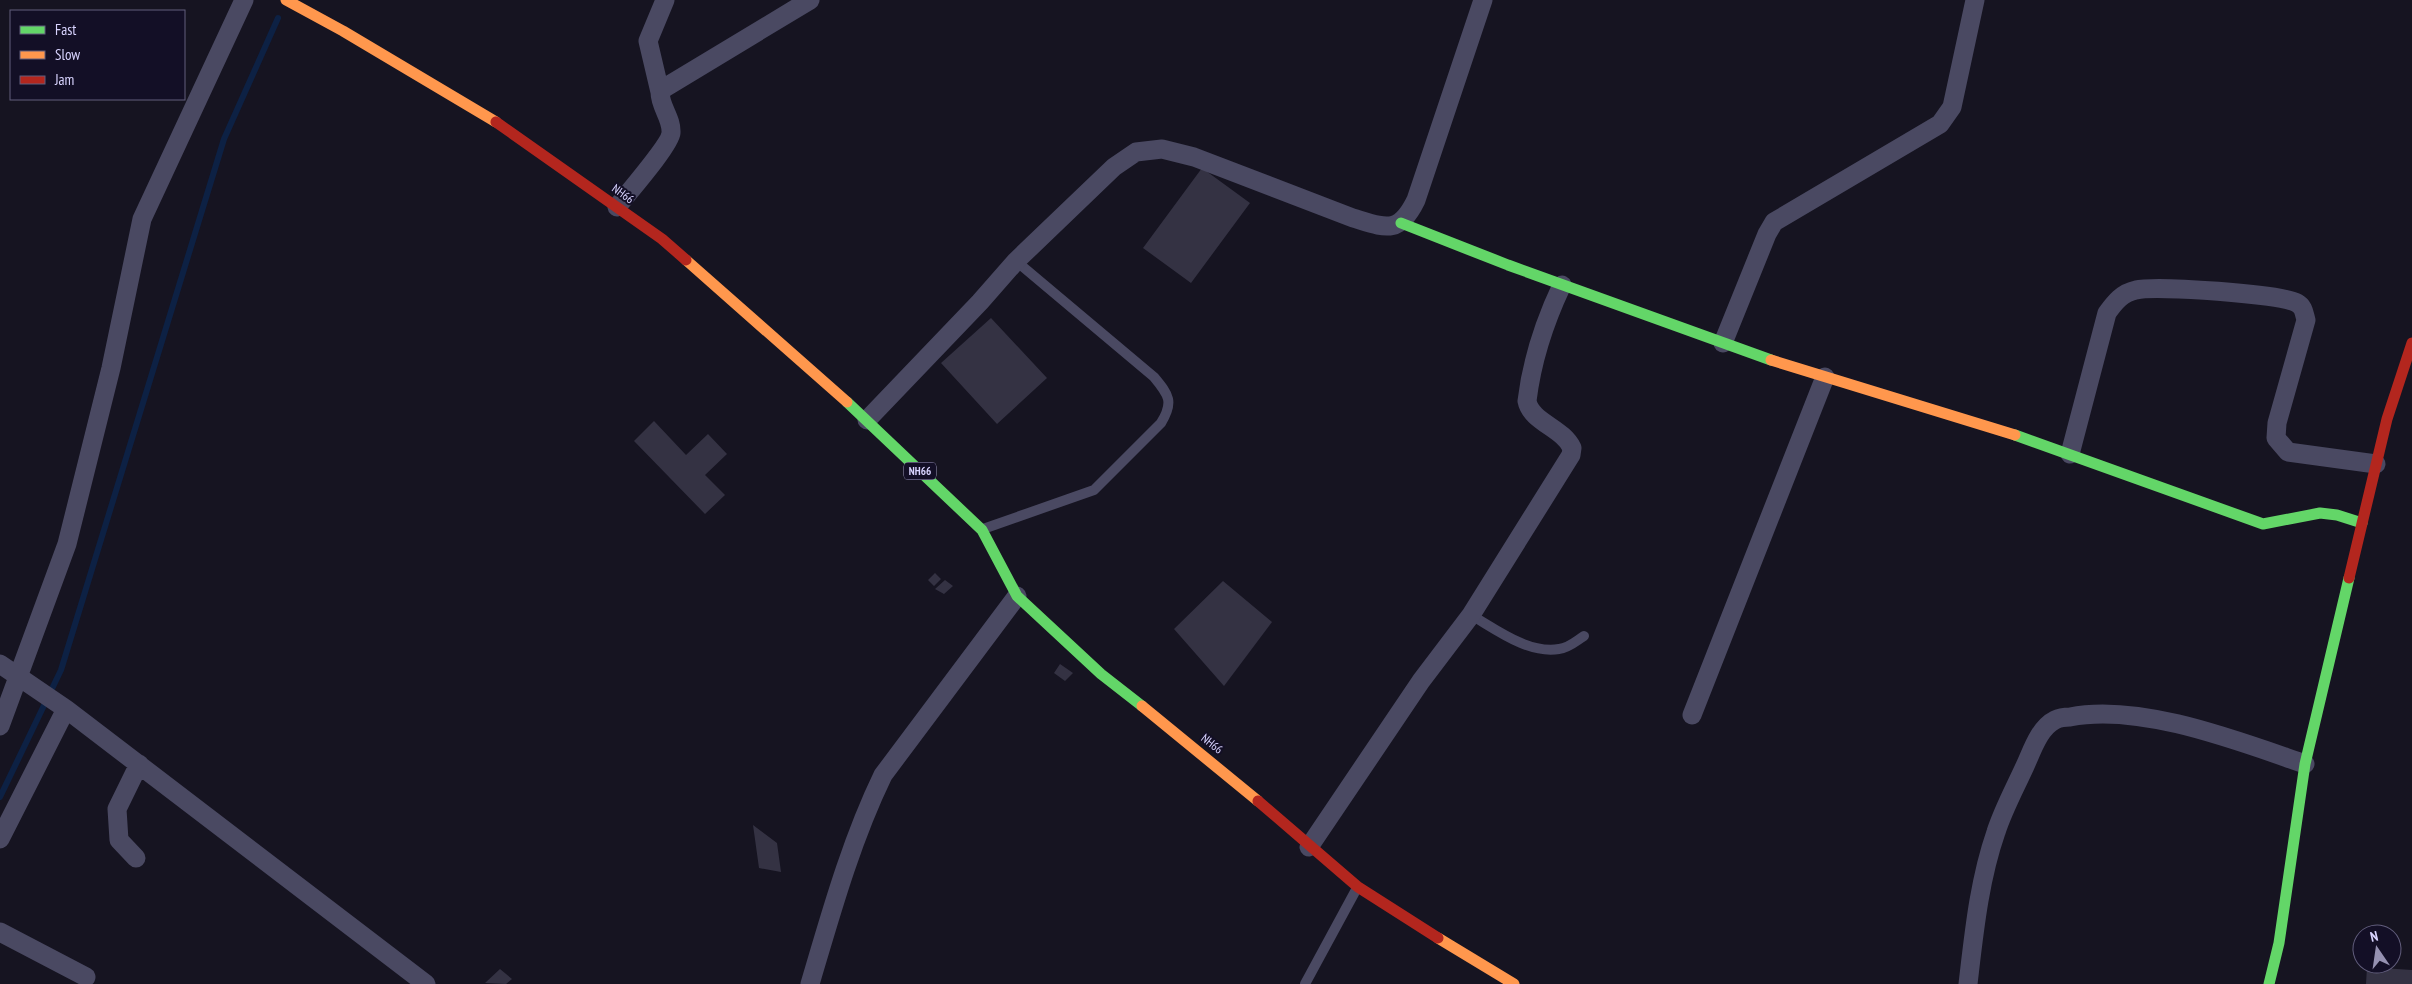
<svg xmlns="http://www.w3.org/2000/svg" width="2412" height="984" font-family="'PT Sans Narrow',sans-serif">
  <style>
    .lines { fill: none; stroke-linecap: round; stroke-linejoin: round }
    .stream { stroke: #0d2144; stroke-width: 6 }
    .building { fill: #343243 }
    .lane { stroke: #4a4962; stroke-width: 10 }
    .street { stroke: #4a4962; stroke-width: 19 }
    .fast { stroke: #63d668; stroke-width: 11 }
    .slow { stroke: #ff974d; stroke-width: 11 }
    .jam { stroke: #b3261e; stroke-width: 11 }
    .labels { text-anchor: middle; stroke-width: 4; stroke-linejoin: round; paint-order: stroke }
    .shield { fill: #130f26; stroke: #9e99be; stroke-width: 1 }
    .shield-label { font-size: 11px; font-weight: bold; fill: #d9d4ff }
    .street-label { font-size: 12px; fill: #d9d4ff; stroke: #130f26 }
  </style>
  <rect width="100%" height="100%" fill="#161421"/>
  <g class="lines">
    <path class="stream" d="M0,797L61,670L224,139L278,18"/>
  </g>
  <path class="building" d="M1202,168L1250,203L1191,283L1143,248Z
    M991,318L1047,378L997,424L941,363Z
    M654,421L686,455L708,434L727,454L705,475L725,495L705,514L634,441Z
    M935,573L941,579L934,586L928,580Z
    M945,580L953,586L944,594L935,589Z
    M1223,581L1272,622L1224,686L1174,629Z
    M1060,664L1073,673L1065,681L1054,673Z
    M753,825L777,843L781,872L759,868Z
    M2367,967L2412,970V984H2366Z
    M500,969L512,979L506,984L485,983Z"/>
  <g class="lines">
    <path class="lane" d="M983,529L1094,490L1161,423C1174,402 1169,395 1154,377L1016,261
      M1471,615C1497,630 1528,654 1559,649C1569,648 1576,641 1584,636
      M1305,984L1357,888"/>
    <path class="street" d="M660,92L648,41L665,0
      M617,207C627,194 670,145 671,133C672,118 660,107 660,92L666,87L810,0
      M1723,343L1767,234L1774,222L1940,124L1952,107L1975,0
      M867,420L980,302L1016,261L1114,167L1136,152L1162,149L1194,157L1353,218C1386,228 1399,235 1416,200L1483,0
      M2070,454L2107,313C2115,302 2122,293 2136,290C2155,285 2282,294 2297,303C2304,307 2304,313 2306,320L2277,423L2276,438L2288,452L2376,464
      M0,664L66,709L426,984
      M1692,715L1825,377
      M0,726L67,544L111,368L142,219L244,0
      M0,839L66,709
      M1309,847L1421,681L1471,615L1571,455L1572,448C1563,428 1531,422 1527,401C1532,359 1544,323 1562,285
      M136,858L119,840L117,809L139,764
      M0,932L86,977
      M810,984C831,913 851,841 883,775L1017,596
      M1968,984C1974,933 1979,881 1996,832C2003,810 2015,788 2025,766C2032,751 2039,728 2055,720C2059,718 2065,717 2070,717C2140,703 2238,741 2305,764"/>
    <path class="fast" d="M1401,223L1508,265L1771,360
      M847,402L982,530L1017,596L1101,674L1142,706
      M2015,435L2263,524L2320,513L2337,515L2362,523
      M2269,984L2279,943L2305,764L2349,578"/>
    <path class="slow" d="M286,0L343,31L496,122
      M686,260L847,402
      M1771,360L2015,435
      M1142,706L1258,801
      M1438,938L1514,984"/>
    <path class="jam" d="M496,122L662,239L686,260
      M2349,578L2387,419L2412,343
      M1258,801L1358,887L1438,938"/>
  </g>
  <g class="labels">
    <rect class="shield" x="904" y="462.5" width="32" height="17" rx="4"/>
    <g class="shield-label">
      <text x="920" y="475">NH66</text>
    </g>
    <g class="street-label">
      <text transform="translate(623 194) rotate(36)" y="4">NH66</text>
      <text transform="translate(1212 744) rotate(38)" y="4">NH66</text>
    </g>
  </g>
  <rect x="10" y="10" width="175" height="90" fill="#130f26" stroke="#625e7d"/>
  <rect x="20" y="26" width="25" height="8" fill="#63d668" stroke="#625e7d"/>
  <text x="55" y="35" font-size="15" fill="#d9d4ff">Fast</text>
  <rect x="20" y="51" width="25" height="8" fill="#ff974d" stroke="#625e7d"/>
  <text x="55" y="60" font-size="15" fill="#d9d4ff">Slow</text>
  <rect x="20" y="76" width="25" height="8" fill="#b3261e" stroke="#625e7d"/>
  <text x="55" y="85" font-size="15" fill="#d9d4ff">Jam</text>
  <g transform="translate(2377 949) rotate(347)"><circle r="24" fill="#130f26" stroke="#625e7d"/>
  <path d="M0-4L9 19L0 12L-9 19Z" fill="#9591b1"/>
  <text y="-8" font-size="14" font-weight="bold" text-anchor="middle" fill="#d9d4ff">N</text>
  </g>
</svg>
